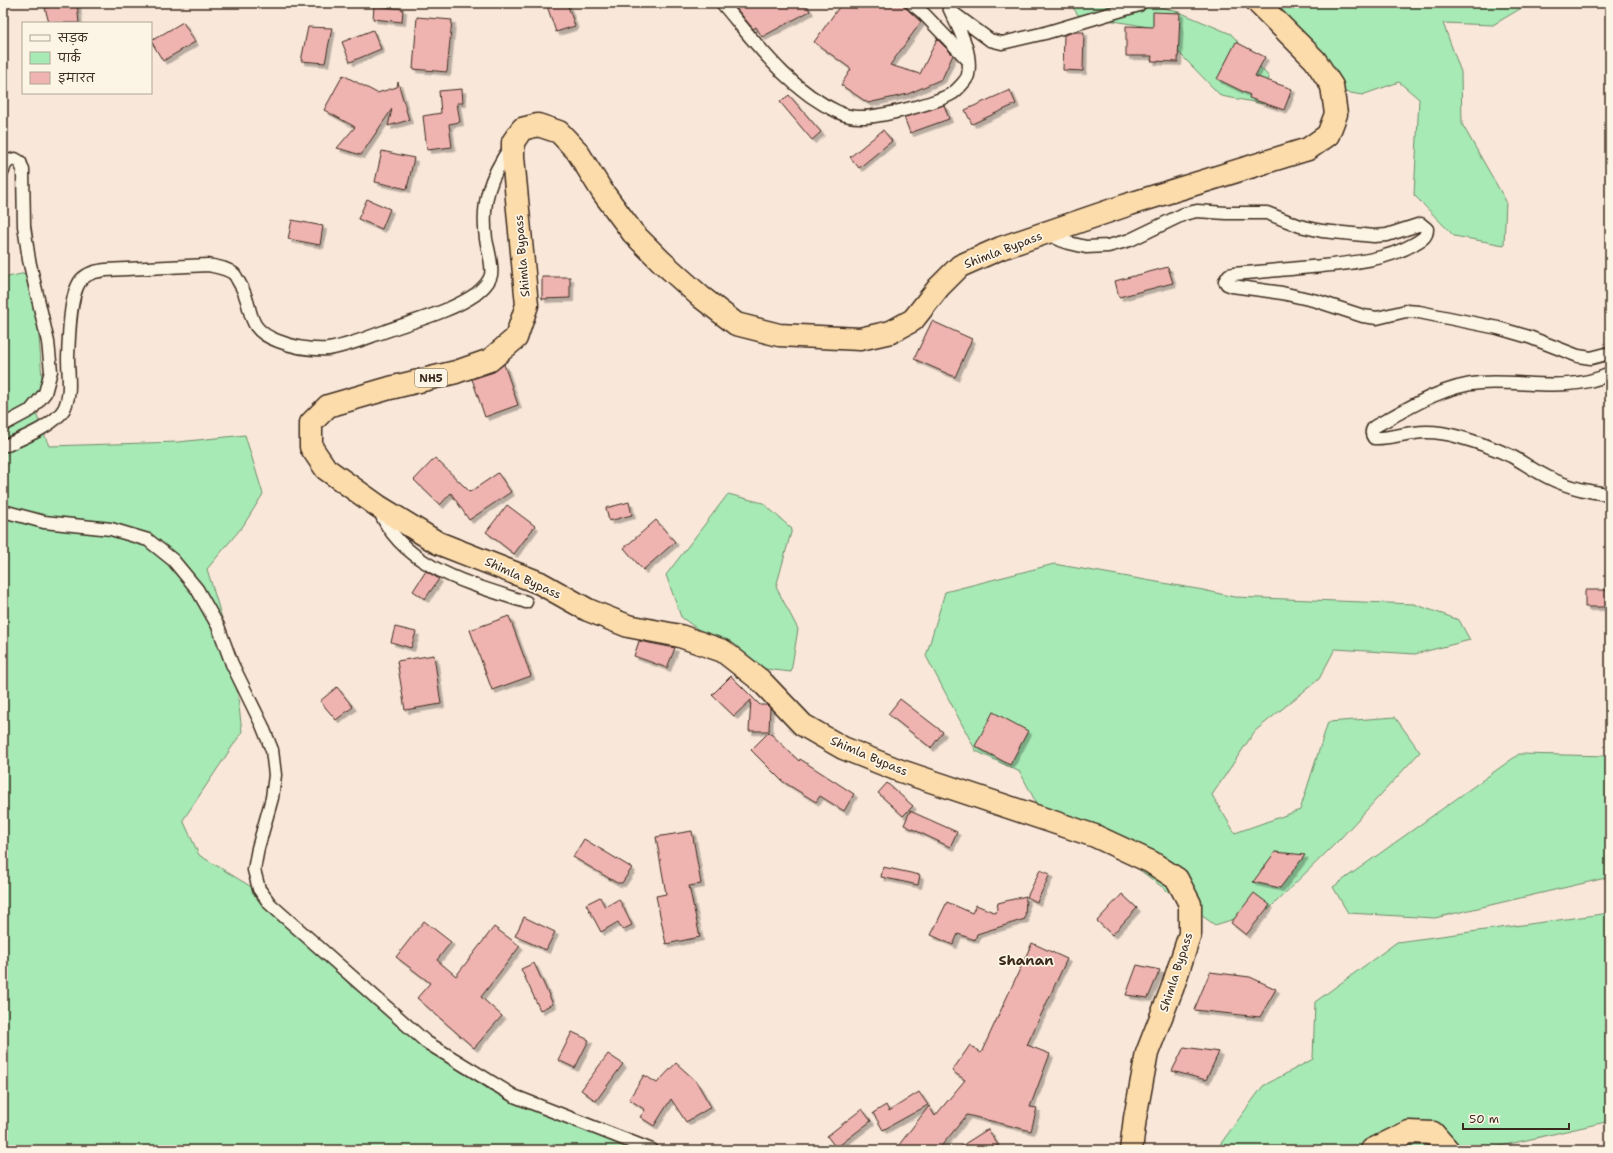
<svg xmlns="http://www.w3.org/2000/svg" width="1613" height="1153" font-family="'Shantell Sans','Playpen Sans Deva',sans-serif">
  <style>
    .green { fill: #a7eab5; stroke: #718a6a }
    .building { fill: #efb3b0; stroke: #3b2a1e; filter: url(#shadow) }
    .lines { fill: none; stroke-linecap: round; stroke-linejoin: round }
    .street-casing { stroke: #3b2a1e; stroke-width: 15 }
    .highway-casing { stroke: #3b2a1e; stroke-width: 25 }
    .street { stroke: #fcf5e5; stroke-width: 12 }
    .highway { stroke: #fddcac; stroke-width: 22 }
    .labels { text-anchor: middle; stroke-width: 3.5; stroke-linejoin: round; paint-order: stroke }
    .shield { fill: #fcf5e5; stroke: #75675a; stroke-width: 1 }
    .shield-label { font-size: 11px; font-weight: bold; fill: #3b2a1e }
    .street-label { font-size: 12px; fill: #3b2a1e; stroke: #fcf5e5 }
    .quarter-label { font-size: 14px; font-weight: bold; fill: #3b2a1e; stroke: #fcf5e5 }
  </style>
  <defs>
    <filter id="shadow"><feDropShadow dx="3.5" dy="3.5" stdDeviation="0" flood-color="#0004"/></filter>
  </defs>
  <rect width="100%" height="100%" fill="#f9e8da"/>
  <filter id="ink" filterUnits="userSpaceOnUse"><feTurbulence type="fractalNoise" baseFrequency=".025" numOctaves="2"/><feDisplacementMap in="SourceGraphic" scale="8" xChannelSelector="R" yChannelSelector="G"/><feConvolveMatrix kernelMatrix="1 2 1 2 8 2 1 2 1" color-interpolation-filters="sRGB"/></filter>
  <g filter="url(#ink)">
    <path class="green" d="M1070,3H1145L1179,12L1231,34L1269,77L1264,104L1221,96L1155,28L1078,15Z
      M1241,3H1530L1493,25L1443,23L1461,72L1462,124L1506,201L1504,245L1454,236L1414,195L1419,99L1399,82L1362,95L1339,91Z
      M26,273L37,311L43,391L35,411L49,446L178,442L245,435L263,494L243,526L207,569L233,654L242,732L183,820L199,855L268,897L350,985L489,1090L639,1150H3V278Z
      M728,494L763,503L792,529L776,587L798,629L791,672L749,667L681,617L666,575Z
      M1054,564L1203,590L1234,597L1414,604L1459,620L1470,640L1415,654L1335,649L1319,679L1255,731L1212,795L1235,833L1300,810L1328,722L1395,717L1420,752L1339,840L1270,908L1215,925L1174,896L1108,846L1040,810L1020,772L976,751L926,656L945,592Z
      M1519,754L1610,756V877L1435,918L1348,913L1333,887Z
      M1610,913V1121L1483,1150H1216L1263,1086L1313,1059L1315,1002L1397,942Z"/>
    <path class="building" d="M66,3H77L79,23H49L45,8Z
      M546,3H567L575,26L556,32Z
      M732,3H805L810,11L762,37L756,27L753,29Z
      M842,3H904L906,8L921,22L890,65L920,74L937,39L953,55L942,79L908,94L868,103L841,85L851,69L814,42Z
      M374,6L403,9L402,22L373,19Z
      M1153,12L1180,13L1178,62L1151,61L1152,56H1126V26L1153,27Z
      M417,17L452,20L447,72L413,69Z
      M183,22L195,42L163,61L151,41Z
      M308,27L332,28L325,63L301,61Z
      M373,30L381,49L350,62L342,42Z
      M1074,32H1084L1083,71L1063,70L1064,35Z
      M1236,42L1265,57L1255,76L1292,89L1284,110L1249,98L1250,95L1217,79Z
      M343,75L377,93L397,87L398,82L409,120L388,126L392,109L361,155L337,148L355,127L324,110Z
      M462,89L463,103H457L460,122L449,124L452,147L427,150L423,116L441,113L439,91Z
      M1010,90L1016,104L972,124L965,110Z
      M789,95L821,132L812,140L780,102Z
      M944,105L949,119L910,133L904,117Z
      M883,130L892,141L859,168L850,157Z
      M382,151L414,158L407,189L375,182Z
      M367,199L390,209L382,229L358,219Z
      M292,220L323,226L320,245L288,239Z
      M1168,267L1173,283L1119,297L1115,281Z
      M542,277H570V298L542,299Z
      M932,321L972,339L955,377L914,359Z
      M504,364L518,405L485,417L472,379L494,372Z
      M435,458L470,492L498,473L511,492L469,520L451,493L440,505L414,480Z
      M629,502L632,515L609,521L606,508Z
      M507,505L535,526L514,554L486,532Z
      M656,520L675,542L643,570L624,548Z
      M426,571L439,579L425,599L413,591Z
      M1585,590H1610V607H1585Z
      M509,616L531,676L492,690L470,630Z
      M395,627L416,632L411,648L391,642Z
      M639,641L675,648L667,668L634,656Z
      M434,655L441,704L405,710L397,661Z
      M731,676L760,705H767L770,708L769,731H749L751,700L734,716L712,695Z
      M337,687L353,707L336,720L320,701Z
      M900,699L943,732L931,748L888,714Z
      M993,712L1028,731L1010,765L975,746Z
      M769,732L799,761L800,759L854,794L844,811L820,796L816,802L782,781L751,750Z
      M887,783L913,806L903,816L878,793Z
      M910,811L957,832L950,847L904,825Z
      M692,831L701,884L689,886L700,937L666,944L656,896L666,894L656,837Z
      M584,839L632,868L622,883H617L573,857Z
      M1275,852L1305,855L1280,888L1253,882Z
      M883,867L920,875L918,885L881,877Z
      M1040,870L1050,874L1037,902L1027,897Z
      M1254,893L1270,905L1246,935L1231,923Z
      M1122,894L1137,908L1112,935L1097,921Z
      M1026,896L1025,919L977,934L975,940L958,934L953,945L931,935L947,902L972,913L976,905L996,913L998,903Z
      M600,897L605,907L619,899L632,925L622,930L618,922L601,932L586,904Z
      M524,917L555,932L546,950L515,936Z
      M424,921L451,942L437,960L456,976L494,927L520,946L481,997L502,1016L474,1048L417,998L430,983L396,957Z
      M1032,943L1067,959L1027,1045L1050,1054L1030,1107L1037,1108L1031,1131L967,1115L938,1150H895L929,1106L935,1116L965,1080L952,1071L970,1045L981,1053Z
      M534,963L553,1004L540,1010L521,969Z
      M1137,965L1160,970L1148,998L1126,995Z
      M1210,972L1250,977L1276,989L1260,1017L1194,1010Z
      M572,1032L589,1040L575,1068L558,1060Z
      M1184,1047L1219,1052L1206,1080L1172,1071Z
      M608,1054L623,1064L596,1101L581,1090Z
      M676,1063L696,1081L711,1107L686,1122L671,1099L654,1126L640,1117L645,1110L629,1099L644,1075L657,1083Z
      M919,1092L928,1105L883,1130L873,1113L886,1105L889,1111Z
      M862,1109L871,1121L836,1148L827,1136Z
      M988,1129L998,1145L991,1150H955Z"/>
    <g class="lines">
      <defs>
        <path id="street" d="M722,3C756,43 789,90 838,112C844,115 853,117 859,117C878,118 937,103 953,93C957,90 967,80 968,75C973,49 956,25 947,3
          M911,3L923,13L968,60
          M952,12L990,40L1002,43L1045,33L1139,5
          M3,171C5,163 7,161 15,159L20,162L23,170L24,226L29,260L48,342L51,371L45,393L31,410L3,425
          M1046,233L1065,242L1086,247L1108,246L1130,240L1184,214L1197,211L1226,213H1267L1300,226L1322,231L1374,236L1387,235L1421,224L1427,229C1427,238 1420,240 1414,244C1386,260 1353,263 1322,266C1293,269 1264,271 1234,274L1229,275L1225,281L1227,284L1232,286L1282,293L1317,301L1363,316L1377,318L1406,311L1419,312L1498,328L1529,337L1578,356L1591,358L1610,353
          M1610,374C1568,393 1524,380 1480,383C1442,386 1407,409 1374,427C1371,431 1371,434 1374,438C1388,439 1401,434 1414,433C1428,431 1445,433 1459,437C1477,442 1494,448 1511,456C1521,461 1530,468 1540,473C1561,485 1586,492 1610,494
          M3,445H7C23,438 55,425 64,409C72,393 68,375 68,358C69,339 69,290 83,278C90,272 98,271 106,270L208,265C217,267 227,268 234,274C236,276 238,281 240,284C255,309 243,328 278,341C293,347 312,350 328,349C348,346 368,337 386,331C416,320 450,312 476,294C482,289 489,283 491,275C493,265 488,250 486,239C481,201 490,177 511,146
          M379,509C400,567 473,585 526,602
          M3,511L44,522L111,529L148,540L173,560L197,589L218,626L232,664L262,725L272,750L275,775L272,798L258,848L254,870L259,889L270,904L426,1042L514,1096L652,1150"/>
        <path id="highway" d="M1131,1150L1135,1118L1147,1053L1172,989L1190,934V904L1177,879L1151,862L1095,836L898,770L843,748L803,725L760,680L723,651L680,636L628,626L588,610L540,583L438,543L378,506L326,469L311,447V423L328,406L390,388L456,372L490,360L516,338L527,305L513,157V142L522,129L538,125L559,132L577,151L602,191L633,233L662,262L701,297L736,324L779,335L860,339L891,332L913,320L939,287L960,266L1001,248L1130,204L1308,149L1328,135L1336,114L1332,86L1315,60L1258,3
          M1372,1150L1409,1132L1433,1133L1448,1150"/>
      </defs>
      <use href="#street" class="street-casing"/>
      <use href="#highway" class="highway-casing"/>
      <use href="#street" class="street"/>
      <use href="#highway" class="highway"/>
    </g>
  </g>
  <g class="labels">
    <rect class="shield" x="415" y="369" width="32" height="18" rx="3"/>
    <g class="shield-label">
      <text x="431" y="382">NH5</text>
    </g>
    <g class="street-label">
      <text transform="translate(1003 250) rotate(-21)" y="4">Shimla Bypass</text>
      <text transform="translate(522 256) rotate(-95)" y="4">Shimla Bypass</text>
      <text transform="translate(523 578) rotate(25)" y="4">Shimla Bypass</text>
      <text transform="translate(869 756) rotate(23)" y="4">Shimla Bypass</text>
      <text transform="translate(1176 972) rotate(-72)" y="4">Shimla Bypass</text>
    </g>
    <g class="quarter-label">
      <text x="1026" y="965">Shanan</text>
    </g>
  </g>
  <rect width="1613" height="1153" fill="none" stroke="#fcf5e5" stroke-width="16"/>
  <rect x="8" y="8" width="1597" height="1137" fill="none" stroke="#3b2a1e" stroke-width="1.5" filter="url(#ink)"/>
  <rect x="22" y="22" width="130" height="72" fill="#fcf5e5" stroke="#afa495"/>
  <rect x="30" y="35" width="20" height="6" fill="#fcf5e5" stroke="#afa495"/>
  <text x="58" y="42" font-size="12" fill="#3b2a1e">सड़क</text>
  <rect x="30" y="52" width="20" height="12" fill="#a7eab5" stroke="#afa495"/>
  <text x="58" y="62" font-size="12" fill="#3b2a1e">पार्क</text>
  <rect x="30" y="72" width="20" height="12" fill="#efb3b0" stroke="#afa495"/>
  <text x="58" y="82" font-size="12" fill="#3b2a1e">इमारत</text>
  <path d="M1463 1123v6h106v-6" fill="none" stroke="#3b2a1e" stroke-width="2"/>
  <text x="1469" y="1123" font-size="12" fill="#3b2a1e" stroke="#fcf5e5" stroke-width="3" paint-order="stroke">50 m</text>
</svg>
